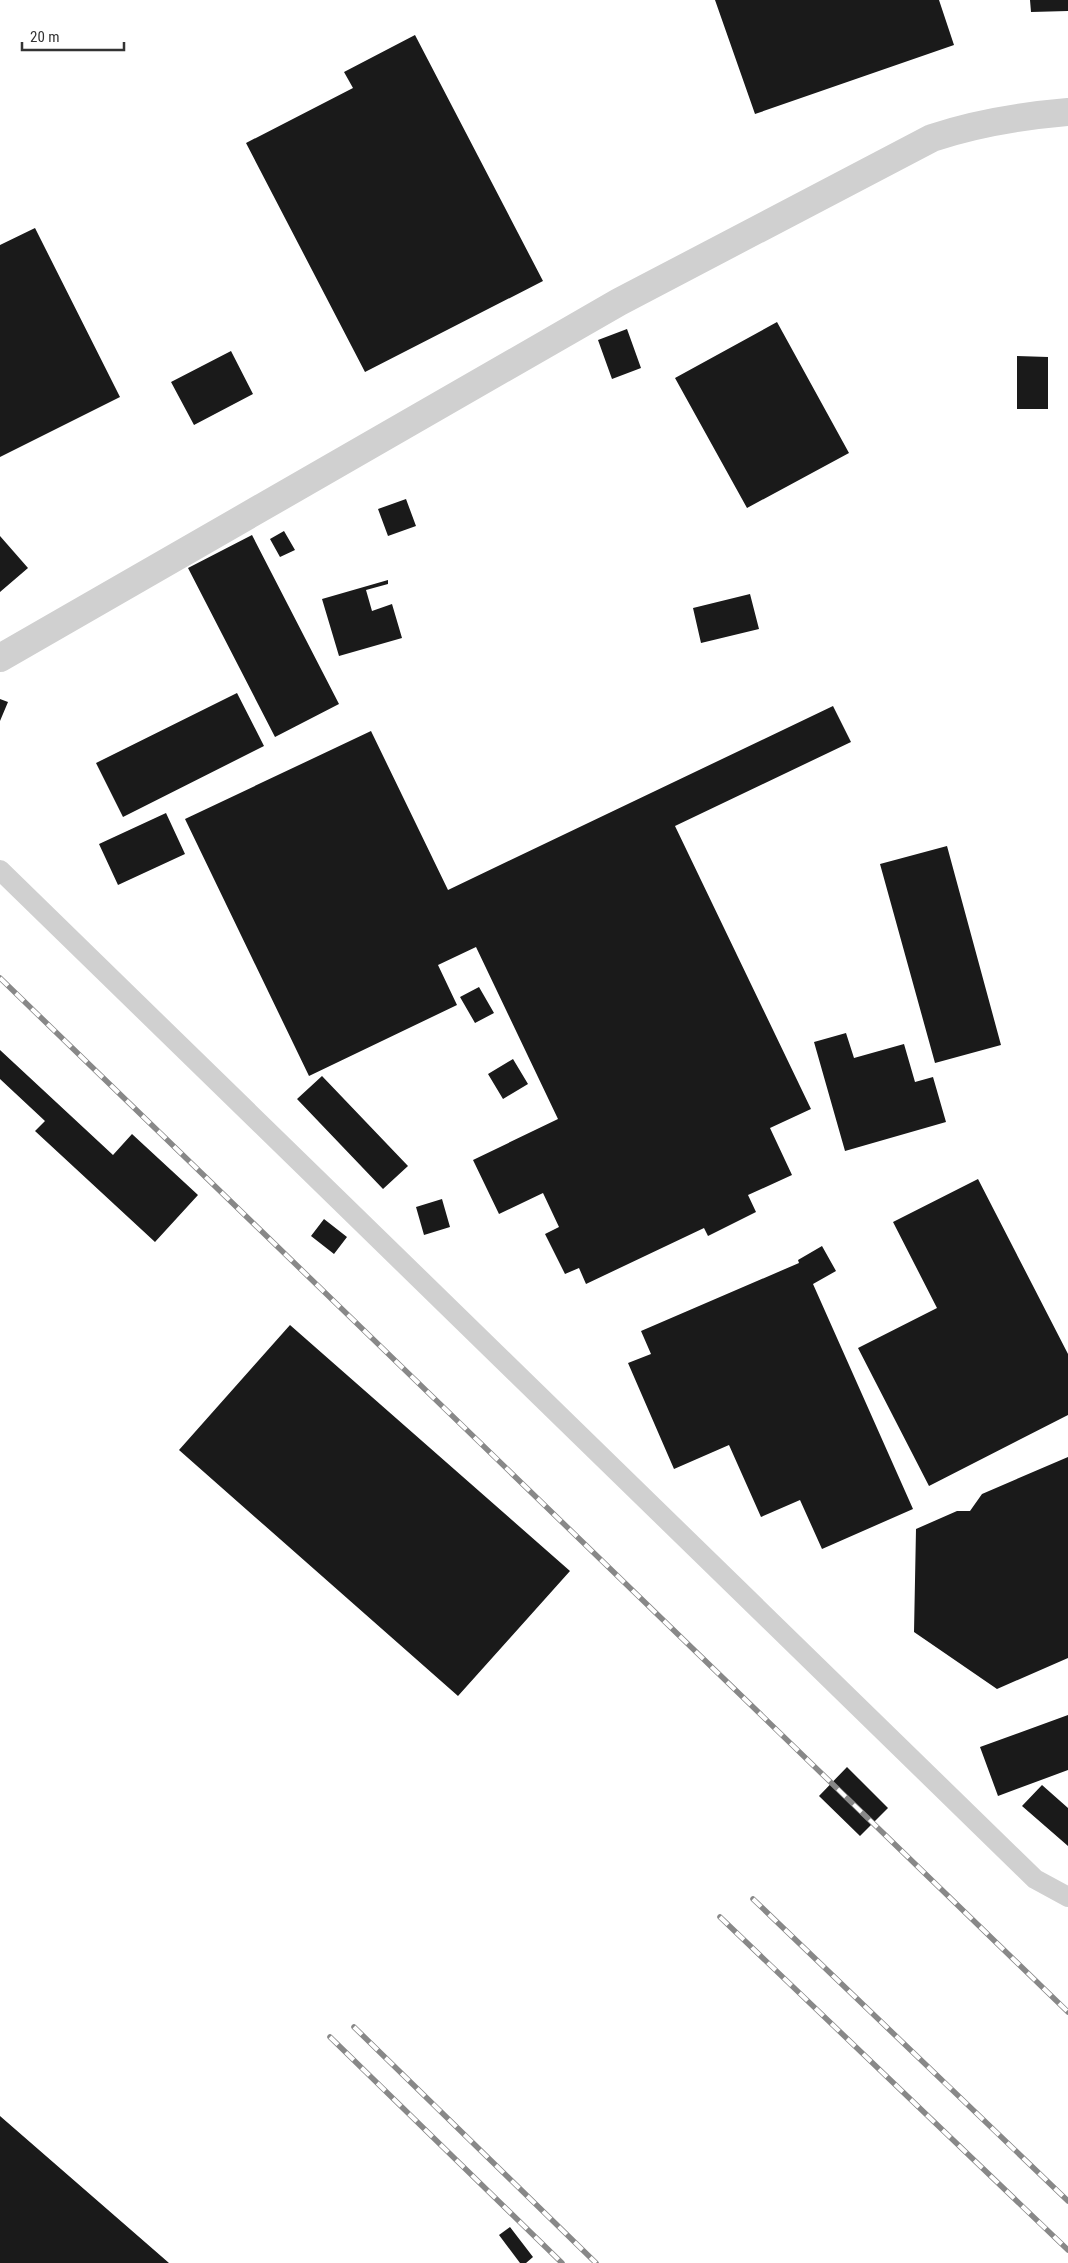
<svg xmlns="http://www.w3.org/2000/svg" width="1068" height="2263" font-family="'Roboto Condensed',sans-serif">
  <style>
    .building { fill: #1a1a1a }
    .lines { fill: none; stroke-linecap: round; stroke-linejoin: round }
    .lane { stroke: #d0d0d0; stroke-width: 20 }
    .street { stroke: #d0d0d0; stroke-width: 28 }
    .rail-casing { stroke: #888; stroke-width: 5.5 }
    .rail { stroke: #fff; stroke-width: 4; stroke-dasharray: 11; stroke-linecap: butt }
  </style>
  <rect width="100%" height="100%" fill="#fff"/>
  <path class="building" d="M715,0H939L954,45L755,114Z
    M1030,0H1068V11L1031,12Z
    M415,35L543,281L365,372L246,143L353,88L344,72Z
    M35,228L120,397L0,457V245Z
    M777,322L849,453L747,508L675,378Z
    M627,329L641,368L612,379L598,340Z
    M231,351L253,394L194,425L171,382Z
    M1017,356L1048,357V409H1017Z
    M406,499L416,526L388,536L378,509Z
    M284,531L295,550L280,557L270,539Z
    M252,535L339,704L275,737L188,568Z
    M0,536L28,568L0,592Z
    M388,580V584L366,590L372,611L392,604L402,638L339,656L322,599Z
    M750,594L759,629L701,643L693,608Z
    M237,693L264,746L123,817L96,763Z
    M0,699L8,702L0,721Z
    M833,706L851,742L675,826L811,1109L770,1128L792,1175L748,1195L756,1212L708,1236L704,1228L586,1284L579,1268L565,1274L545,1234L559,1227L543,1193L499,1214L473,1160L558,1119L476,947L438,965L457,1005L309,1076L185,819L371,731L448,890Z
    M166,813L185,854L118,885L99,844Z
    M947,846L1001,1045L935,1063L880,864Z
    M479,987L494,1013L475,1023L460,997Z
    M846,1033L854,1058L904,1044L915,1082L933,1077L946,1122L845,1151L814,1042Z
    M0,1050L113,1155L132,1134L198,1195L155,1242L35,1131L45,1121L0,1079Z
    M513,1059L528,1084L503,1099L488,1074Z
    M322,1076L408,1166L383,1189L297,1099Z
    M978,1179L1068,1354V1415L929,1486L858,1348L937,1308L893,1222Z
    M442,1199L450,1227L424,1235L416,1207Z
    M324,1219L347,1237L334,1254L311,1236Z
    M822,1246L836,1271L813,1284L913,1509L822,1549L800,1500L761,1517L729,1445L674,1469L628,1363L651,1354L641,1331L799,1263L798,1260Z
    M290,1325L570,1571L458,1696L179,1450Z
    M1068,1457V1658L997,1689L914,1632L916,1529L957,1511H970L982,1494Z
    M1068,1715V1770L998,1796L980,1747Z
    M847,1767L888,1808L860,1836L819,1796Z
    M1042,1785L1068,1808V1846L1022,1806Z
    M0,2116L169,2263H0Z
    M510,2227L533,2257L526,2263H520L499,2235Z"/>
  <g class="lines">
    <path class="lane" d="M0,870L1035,1879L1068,1897"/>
    <path class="street" d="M0,658L619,302L932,138C977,123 1021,116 1068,112"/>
    <defs>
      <path id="rail" d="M0,978L1068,2012
        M753,1899L1068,2201
        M720,1917L1068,2250
        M354,2027L596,2263
        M330,2037L562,2263"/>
    </defs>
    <use href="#rail" class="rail-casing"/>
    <use href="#rail" class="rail"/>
  </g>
  <path d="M22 42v8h102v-8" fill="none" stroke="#333333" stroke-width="2.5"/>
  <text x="30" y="42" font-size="15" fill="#333333" stroke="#ffffff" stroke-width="4" paint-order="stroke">20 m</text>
</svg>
